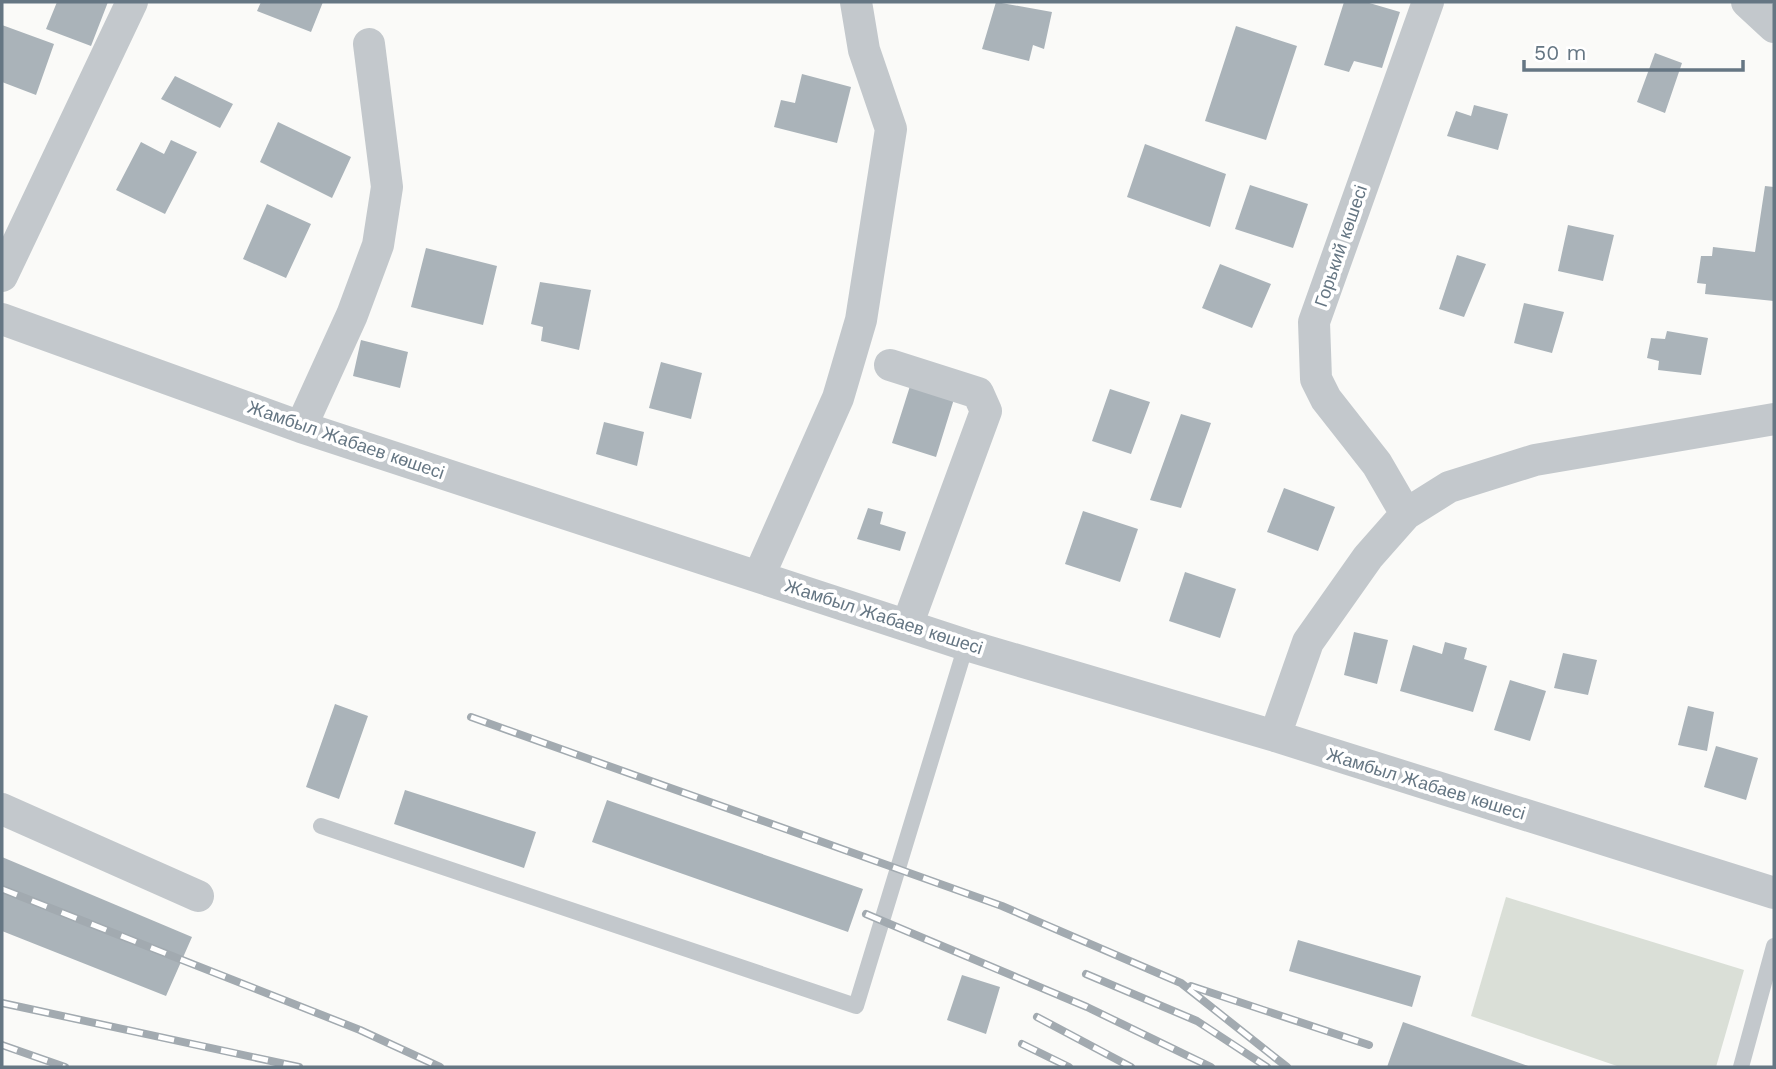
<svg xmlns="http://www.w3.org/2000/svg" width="1776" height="1069" font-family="'Work Sans',sans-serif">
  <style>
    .green { fill: #dadfd7 }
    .building { fill: #aab3b9 }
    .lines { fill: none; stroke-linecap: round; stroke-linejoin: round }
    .lane { stroke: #c3c8cc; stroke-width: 16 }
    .street { stroke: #c3c8cc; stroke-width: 32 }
    .rail-casing { stroke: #a2aab0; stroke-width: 8 }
    .rail { stroke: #fff; stroke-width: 5; stroke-dasharray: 16; stroke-linecap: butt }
    .labels { text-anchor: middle; stroke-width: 7; stroke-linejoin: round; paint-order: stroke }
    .street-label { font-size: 18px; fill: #657683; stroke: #fff }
  </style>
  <rect width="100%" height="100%" fill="#fafaf8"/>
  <path class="green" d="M1506,897L1744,970L1716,1067H1620L1471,1016Z"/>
  <path class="building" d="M57,2H108L91,46L46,29Z
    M261,2H323L311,32L257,11Z
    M996,2L1052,12L1044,49L1033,45L1029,61L982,49Z
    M1344,2H1366L1400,12L1382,68L1354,61L1349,72L1324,65Z
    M2,25L54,44L36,95L2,82Z
    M1236,26L1297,46L1266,140L1205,121Z
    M1655,53L1682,63L1665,113L1637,102Z
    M802,74L851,87L837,143L774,127L781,100L795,103Z
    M175,76L233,104L220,128L161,99Z
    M1474,105L1508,114L1498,150L1447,136L1456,111L1471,116Z
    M278,122L351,157L332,198L260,162Z
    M171,140L197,152L165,214L116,190L141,142L164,154Z
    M1145,144L1226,174L1210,227L1127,197Z
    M1250,185L1308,204L1293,248L1235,229Z
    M1765,186L1774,187V301L1705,294L1706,284L1697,283L1701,256H1712L1713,247L1755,252Z
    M267,204L311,224L286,278L243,259Z
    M1568,225L1614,235L1603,281L1558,271Z
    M426,248L497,266L483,325L411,307Z
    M1457,255L1486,264L1464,317L1439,309Z
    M1220,264L1271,284L1252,328L1202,308Z
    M540,282L591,290L579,350L541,341L543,327L531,324Z
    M1524,303L1564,312L1552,353L1514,343Z
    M1667,331L1708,338L1701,375L1658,370L1659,361L1647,358L1651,338L1665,339Z
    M361,340L408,352L400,388L353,376Z
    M661,362L702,373L691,419L649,408Z
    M910,386L954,399L936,457L892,443Z
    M1110,389L1150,402L1131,454L1092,441Z
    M1181,414L1211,423L1181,508L1150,500Z
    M604,422L644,432L637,466L596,454Z
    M1284,488L1335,507L1318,551L1267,532Z
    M868,508L883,512L880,524L906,532L900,551L857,539Z
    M1083,511L1138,529L1120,582L1065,564Z
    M1185,572L1236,589L1220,638L1169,621Z
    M1354,632L1388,640L1377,684L1344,675Z
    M1445,642L1467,648L1464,659L1487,666L1473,712L1400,691L1413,645L1442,654Z
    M1563,653L1597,660L1588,695L1554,688Z
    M1510,680L1546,691L1530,741L1494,730Z
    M335,704L368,716L339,799L306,787Z
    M1688,706L1714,712L1707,751L1678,745Z
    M1716,746L1758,758L1746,800L1704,787Z
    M405,790L536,832L524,868L394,824Z
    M607,800L863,889L848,932L592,842Z
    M2,857L192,937L166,996L2,931Z
    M1298,940L1421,976L1412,1007L1289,971Z
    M962,975L1000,987L986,1034L947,1020Z
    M1403,1022L1531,1067H1387Z"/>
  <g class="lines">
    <path class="lane" d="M321,826L856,1006L966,645
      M1741,1067L1774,946"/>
    <path class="street" d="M1747,2L1774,27
      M2,276L132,2
      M2,319L301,427L966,645L1275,736L1774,893
      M890,365L978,393L986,411L908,623
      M301,427L352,315L378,245L387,187L369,44
      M1406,514L1377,464L1326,399L1316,379L1314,322L1428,2
      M759,576L838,398L861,320L891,129L864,50L856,2
      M1275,736L1308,642L1368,557L1406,514L1449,487L1535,460L1774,419
      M2,809L198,896"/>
    <defs>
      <path id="rail" d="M471,717L1002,906L1181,983L1287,1067
        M2,889L360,1030L440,1067
        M866,914L1087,1007L1211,1067
        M1086,974L1197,1021L1267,1067
        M1191,986L1369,1045
        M2,1003L299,1067
        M1037,1017L1131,1067
        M1022,1044L1069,1067
        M2,1045L65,1067"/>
    </defs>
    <use href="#rail" class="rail-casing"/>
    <use href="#rail" class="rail"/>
  </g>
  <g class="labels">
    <g class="street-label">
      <text transform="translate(1341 246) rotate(-71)" y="6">Горький көшесі</text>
      <text transform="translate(346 440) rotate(19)" y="6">Жамбыл Жабаев көшесі</text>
      <text transform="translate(884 617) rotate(18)" y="6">Жамбыл Жабаев көшесі</text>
      <text transform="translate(1426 784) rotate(17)" y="6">Жамбыл Жабаев көшесі</text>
    </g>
  </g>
  <rect width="1776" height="1069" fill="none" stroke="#657683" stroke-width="7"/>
  <path d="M1524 60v10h219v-10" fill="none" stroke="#657683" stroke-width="3.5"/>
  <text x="1534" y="60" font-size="21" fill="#657683" stroke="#ffffff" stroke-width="5" paint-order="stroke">50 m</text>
</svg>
